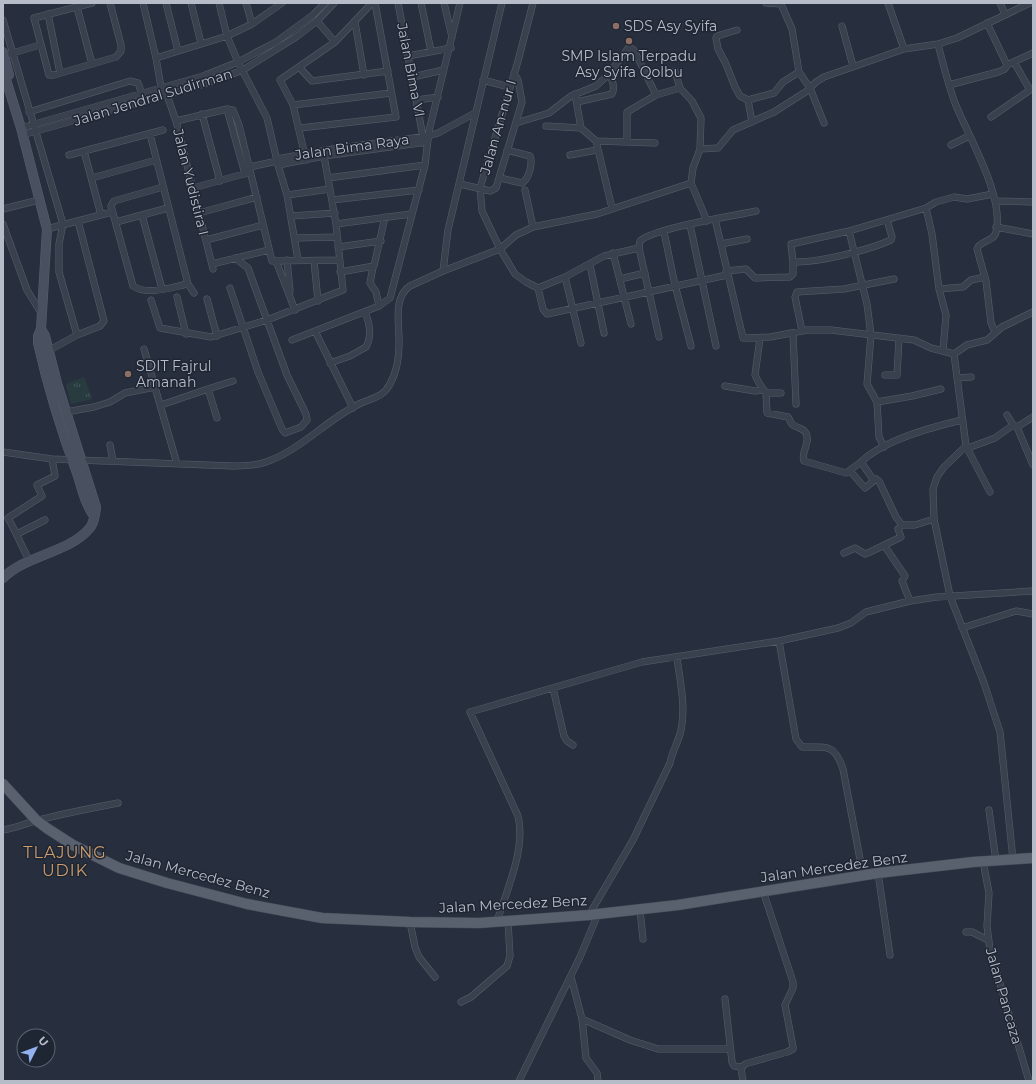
<svg xmlns="http://www.w3.org/2000/svg" width="1036" height="1084" font-family="Montserrat,sans-serif">
  <style>
    .park { fill: url(#park-tufts) }
    .lines { fill: none; stroke-linecap: round; stroke-linejoin: round }
    .street-casing { stroke: #585f6c; stroke-width: 7 }
    .secondary-casing { stroke: #585f6c; stroke-width: 10 }
    .primary-casing { stroke: #444a57; stroke-width: 11 }
    .street { stroke: #3a414e; stroke-width: 6 }
    .secondary { stroke: #495060; stroke-width: 9 }
    .primary { stroke: #59606e; stroke-width: 10 }
    .education-dot { fill: #8d6e63; stroke: #1f2633; stroke-width: 1.5 }
    .labels { text-anchor: middle; stroke-width: 3; stroke-linejoin: round; paint-order: stroke }
    .poi-label { font-size: 14px; fill: #b7bcc9; stroke: #1f2633; text-anchor: start }
    .street-label { font-size: 14px; fill: #b7bcc9; stroke: #1f2633 }
    .quarter-label { font-size: 16px; letter-spacing: 1px; fill: #ce9d6c; stroke: #1f2633 }
  </style>
  <defs>
    <pattern id="park-tufts" width="24" height="20" patternUnits="userSpaceOnUse"><rect width="24" height="20" fill="#283b3f"/><path d="M3 7l-1-3M5 7V3M7 7l1-3M15 17l-1-3M17 17v-4M19 17l1-3" fill="none" stroke="#455559"/></pattern>
  </defs>
  <rect width="100%" height="100%" fill="#272f3e"/>
  <path class="park" d="M84,377L92,399L71,404L66,384Z"/>
  <g class="lines">
    <defs>
      <path id="street" d="M92,3L34,18L49,75H54L116,57L121,51V45L110,3
        M143,3L156,58L161,87L167,95L176,121L213,269
        M166,3L178,51
        M191,3L201,43
        M219,3L227,36L238,62L267,118L278,165L287,195L298,260
        M246,3L252,24
        M398,3L423,137
        M421,3L431,51
        M444,3L452,37
        M533,3L518,61L480,188L482,211L500,249L515,274L526,282L538,288L543,309L547,314L727,275
        M888,3L904,49
        M1000,3L1005,14
        M77,7L92,64
        M48,14L60,73
        M3,20L63,224L59,244V272L77,335
        M317,21L335,42
        M355,22L364,75
        M987,23L1007,65
        M842,26L853,66
        M737,30L717,36L716,38L718,49L726,64L735,87L740,96L748,100L752,122
        M9,54L40,45
        M408,56L451,48
        M156,58L227,36L252,24L282,3
        M299,67L312,81L388,71
        M675,71L680,88L692,101L701,118L700,149
        M799,72L810,88L824,123
        M413,77L443,70
        M483,80L509,87
        M949,85L998,72L1005,69L1007,65L1033,53
        M575,94L581,128L596,141L612,208
        M417,100L438,97
        M748,100L774,93L783,82L799,72L792,29L781,4L766,3
        M577,102L612,94C615,88 613,79 608,75
        M293,105L391,93
        M227,109L245,174
        M29,112L130,81L138,83L142,94
        M202,114L220,181
        M991,117L1030,90L1014,62
        M176,121L227,109L233,110L239,125L272,261L339,260
        M516,123L549,113L571,96L596,86L608,75L629,47L634,50L656,95L680,88
        M546,126L581,128
        M21,128L203,76L238,62L276,42L313,15L325,3
        M300,128L396,117L375,3
        M150,134L188,284L194,293
        M22,135L205,84L243,70L296,37L317,21L334,3
        M596,141L655,143
        M627,141V112L656,95
        M951,145L969,136
        M84,151L101,215
        M69,155L163,130
        M570,155L597,150
        M277,159L333,149L428,136L438,133L475,113
        M306,160L293,105L280,80L335,42L372,3
        M278,165L324,156L427,142
        M250,167L277,161
        M92,178L156,160
        M328,178L425,165
        M500,178L522,183C529,179 533,163 530,156L507,150
        M691,183L707,221
        M460,184L490,191L496,188L522,102L518,80L514,74
        M163,187L114,201L111,206L133,286C147,296 172,287 188,284
        M193,188L247,173
        M525,190L533,227
        M287,195L330,189
        M332,200L419,190
        M995,201L1033,202
        M926,208L932,234L939,289L946,315L943,351
        M3,209L39,200
        M199,213L257,197
        M142,215L162,289
        M291,216L335,213
        M715,219L743,338L770,337L807,330H831L914,340L931,348L954,354
        M116,222L168,208
        M3,224L27,290L41,313
        M336,224L411,214
        M690,225L716,346
        M996,227L1033,234
        M47,229L112,212
        M849,231L867,304L871,335L867,384L877,402L879,437L884,447
        M664,232L675,285L691,346
        M295,238L337,237
        M206,240L263,225
        M721,244L747,239
        M338,247L381,241
        M613,253L631,324
        M287,260L290,291
        M276,261L295,310
        M314,261L318,301
        M793,262L791,244L849,231L926,208L936,202L954,197L967,199L993,194
        M212,264L269,250
        M590,265L604,333
        M373,267L370,283L376,292L379,306
        M443,271L448,230L502,3
        M726,271L746,269L755,278L790,277L793,274V262C818,263 869,250 891,240L892,237L887,220
        M340,272L374,266L385,217
        M565,277L581,343
        M620,279L645,273
        M230,288L258,372L282,429L285,433L301,427L307,420L306,414L287,375L248,268L235,258
        M538,288L565,277L604,256L639,248
        M939,289L963,287L971,280L985,277
        M177,297L186,334
        M207,299L217,336
        M151,300L160,328L211,337L267,320L343,290L336,224L324,156
        M315,331L353,408
        M802,331L795,297L797,292L844,289L894,279
        M995,332L991,323L986,281L977,249C980,240 994,242 996,232C1005,197 968,136 955,103C948,84 943,64 938,44L957,38L1030,3
        M793,333L796,404
        M659,337L639,248L640,241C654,228 733,216 756,211
        M760,338L755,375L759,383L766,393H781
        M292,340L379,306L390,298L425,165L429,131L460,3
        M144,349L177,464
        M46,352L77,335L100,326L104,321L78,221
        M330,363L350,356L366,347C372,336 370,324 365,312
        M885,375H897L899,339
        M957,378L971,377
        M725,386L755,391L763,390
        M766,393L767,413L788,417C790,419 790,423 793,425C797,428 803,428 806,433C811,443 800,453 804,461L846,473L861,462L872,478L879,481L896,517L902,525H915L934,519
        M877,402L912,396L941,389
        M161,405L208,389
        M66,412L94,407L110,402L125,393L155,387
        M1007,415L1013,425
        M217,418L208,389L233,381
        M1017,427L1033,465
        M110,445L113,461
        M966,446L990,492
        M968,448L995,438L1013,425L1017,427L1033,417
        M3,452L52,459L233,466C244,466 256,466 266,462C301,450 326,420 359,404C371,398 383,398 390,384C396,373 399,358 399,345C400,327 392,298 410,286L443,271L500,249L516,235L533,227L597,214L691,183L693,168L700,149L718,148L733,130L774,112L807,91L816,82L824,77L904,49L938,44
        M861,462C883,440 932,427 962,420
        M850,471L865,488L876,479
        M17,534L45,520
        M884,545L905,576L902,581L910,601
        M844,553L855,548L865,554L870,552L901,537L898,529L902,525
        M30,562C22,547 16,532 8,518L42,496L37,485L55,476L52,459
        M962,628L1016,611L1033,614
        M779,641L796,739L802,747C826,748 834,742 843,769L863,875
        M553,688L564,736L567,741L573,745
        M989,810L996,861
        M3,830C16,828 26,823 39,820C65,813 92,808 118,803
        M1013,860L1000,732L984,683L950,596L934,519L933,489L937,477L944,467L966,446L954,354L967,345L987,340L1002,327L1033,312
        M983,861L989,893L987,926L990,950L1029,1081
        M878,873L890,955
        M640,910L643,939
        M589,915L633,840L670,763C672,751 679,741 681,730C686,707 680,681 677,658
        M497,921C507,890 526,848 518,816L470,712L642,662L779,641L838,628L851,623L866,612L910,601L937,597L1033,591
        M410,922L415,947L419,957L435,977
        M966,932H972L988,940
        M571,977L582,1019L586,1058L597,1073L598,1081
        M725,999L732,1062L734,1066L742,1067
        M461,1002L471,997L507,966L510,956L508,921
        M582,1019L630,1040L658,1049H730
        M519,1081L580,957L598,914
        M743,1081L741,1069L745,1064L787,1052L793,1049V1047L785,1005L793,988V982L763,891"/>
      <path id="secondary" d="M3,52L9,75
        M3,70L21,128L47,229L41,329L45,336L57,383L96,507C95,515 94,525 88,530C69,552 24,556 3,578
        M41,329L38,336V343C48,388 62,433 78,476C82,490 86,505 94,516"/>
      <path id="primary" d="M3,784L36,820L48,829L73,845L119,868L167,883L247,904L322,918L410,922L479,923L589,915L678,905L878,873L973,862L1033,858"/>
    </defs>
    <use href="#street" class="street-casing"/>
    <use href="#secondary" class="secondary-casing"/>
    <use href="#primary" class="primary-casing"/>
    <use href="#street" class="street"/>
    <use href="#secondary" class="secondary"/>
    <use href="#primary" class="primary"/>
  </g>
  <g class="education-dot">
    <circle cx="616" cy="26" r="4"/>
    <circle cx="629" cy="41" r="4"/>
    <circle cx="128" cy="374" r="4"/>
  </g>
  <g class="labels">
    <g class="poi-label">
      <text x="624" y="31">SDS Asy Syifa</text>
      <text x="629" y="61" text-anchor="middle">SMP Islam Terpadu<tspan x="629" dy="16">Asy Syifa Qolbu</tspan></text>
      <text x="136" y="371">SDIT Fajrul<tspan x="136" dy="16">Amanah</tspan></text>
    </g>
    <g class="street-label">
      <text transform="translate(411 70) rotate(79)" y="5">Jalan Bima VI</text>
      <text transform="translate(153 97) rotate(-17)" y="5">Jalan Jendral Sudirman</text>
      <text transform="translate(498 127) rotate(-74)" y="5">Jalan An-nur I</text>
      <text transform="translate(352 147) rotate(-8)" y="5">Jalan Bima Raya</text>
      <text transform="translate(191 182) rotate(76)" y="5">Jalan Yudistira I</text>
      <text transform="translate(834 867) rotate(-8)" y="5">Jalan Mercedez Benz</text>
      <text transform="translate(198 874) rotate(15)" y="5">Jalan Mercedez Benz</text>
      <text transform="translate(513 904) rotate(-3)" y="5">Jalan Mercedez Benz</text>
      <text transform="translate(1004 996) rotate(74)" y="5">Jalan Pancaza</text>
    </g>
    <g class="quarter-label">
      <text x="65" y="858">TLAJUNG<tspan x="65" dy="18">UDIK</tspan></text>
    </g>
  </g>
  <rect width="1036" height="1084" fill="none" stroke="#b7bcc9" stroke-width="8"/>
  <g transform="translate(36 1048) rotate(48)"><circle r="19" fill="#1f2633" stroke="#5c626f"/>
  <path d="M0-3L7 15L0 10L-7 15Z" fill="#93b1f1"/>
  <text y="-6" font-size="11" font-weight="bold" text-anchor="middle" fill="#b7bcc9">U</text>
  </g>
</svg>
